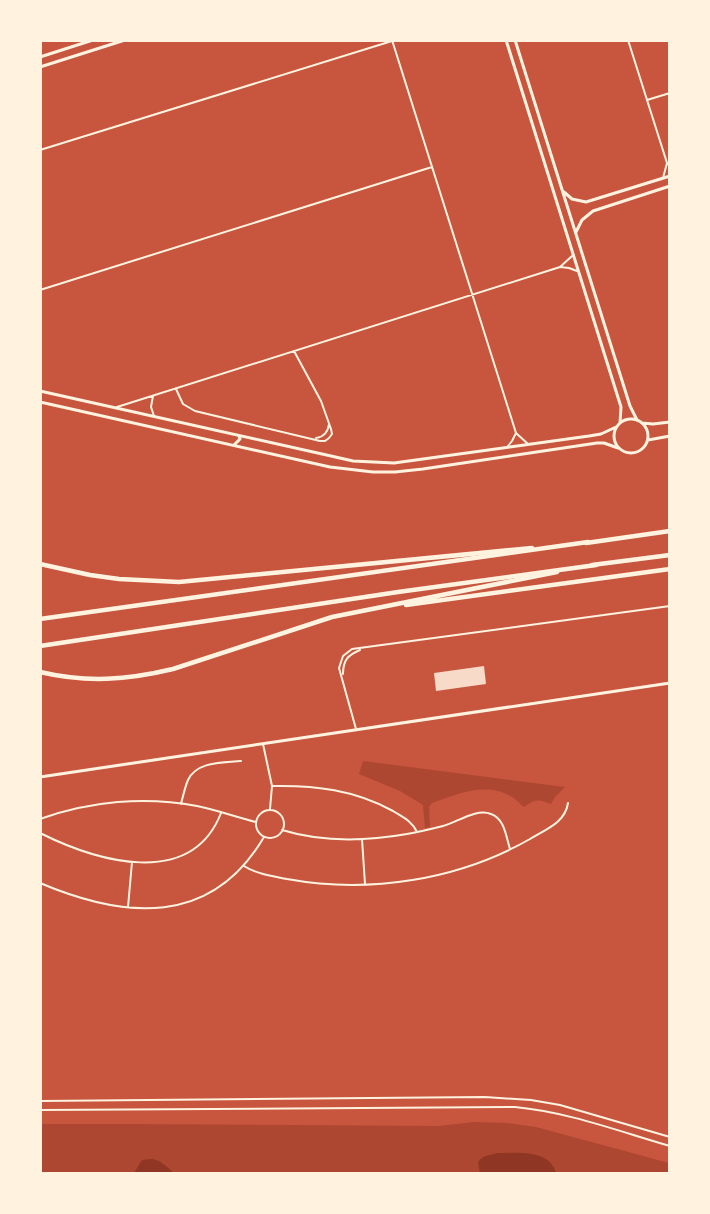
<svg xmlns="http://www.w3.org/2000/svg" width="710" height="1214" font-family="Helvetica,sans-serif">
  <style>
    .green { fill: #ae4732 }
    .water { fill: #8f3625 }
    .building { fill: #f7dbc8 }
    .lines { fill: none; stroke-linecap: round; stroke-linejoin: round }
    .minor { stroke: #fff3e0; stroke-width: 2 }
    .tertiary { stroke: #fff3e0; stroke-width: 3 }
    .trunk { stroke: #fff3e0; stroke-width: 4.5 }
    .motorway { stroke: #fff3e0; stroke-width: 4.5 }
  </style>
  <rect width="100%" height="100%" fill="#c8553d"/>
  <path class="green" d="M363,761L565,787L555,797L551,804C538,799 535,799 524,807C520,804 516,799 512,797C487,781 457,794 432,803L429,807L430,827L425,828L423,805L400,791L359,774Z
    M474,1122L508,1123L536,1127L669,1163V1173H41L40,1124H133L439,1126Z"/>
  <path class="water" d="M498,1153C517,1153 550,1149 556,1173H480L478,1162C483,1155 490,1155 498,1153Z
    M151,1159C160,1159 168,1168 174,1173H134L142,1160Z"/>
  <path class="building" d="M484,666L486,684L436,691L434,673Z"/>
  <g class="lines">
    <path class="minor" d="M392,40L516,433L528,444
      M628,40L667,163L670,166
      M647,100L670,93
      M40,150L392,41
      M663,178L667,163
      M560,267L569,268L577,271
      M40,290L432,167
      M176,389L183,404L195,411L320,441H325L329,438L332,434L331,429L321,401L294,351
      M153,396L151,407L154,416
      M117,407L560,267L572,256
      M316,438C324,437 328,432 329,424
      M508,446L512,441L516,433
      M343,674C343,660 348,655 360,650
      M356,729L339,668L343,656L352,649L670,606
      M263,744L272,786L270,809
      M272,786C315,785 355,790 393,811C403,817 412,821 417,832
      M181,804C183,796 185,787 188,780C197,761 223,763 241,761
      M256 824a14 14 0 1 1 28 0a14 14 0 1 1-28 0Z
      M40,819C90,801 145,796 197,806C217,810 236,817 256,822
      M282,830C321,842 367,841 407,834C419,832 431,829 443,826C458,822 476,808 491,814C505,819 506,837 510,849
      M40,833C96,861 191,890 221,813
      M362,839L365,884
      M244,866C256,874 273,876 287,879C369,894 458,880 530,839C546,829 565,823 568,803
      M40,883C125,919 211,927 264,837
      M128,907L132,862
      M40,1101L485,1097L531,1100L560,1105L670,1137
      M40,1110L515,1107C568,1112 618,1131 670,1146"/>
    <path class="tertiary" d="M506,40L621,407L620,423
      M515,40L630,406L637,420
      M40,57L93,40
      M40,67L125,40
      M564,192L572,199L586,202L670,176
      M576,232L582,220L593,211L670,186
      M40,391L331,456L353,461L394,463L589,436L601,434L616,427
      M40,402L330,467L373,472H395L423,469L597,443H604L618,448
      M614 436a17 17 0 1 1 34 0a17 17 0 1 1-34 0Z
      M642,423L653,424L670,422
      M648,440L670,436
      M234,445L240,439L239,436
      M40,777L670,683"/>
    <path class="trunk" d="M586,543L670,531
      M40,564L90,575L119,579L179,582L532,548
      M592,565L670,555
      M406,605L670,569
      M40,672C87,683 127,680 173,669L332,617L557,572"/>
    <path class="motorway" d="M40,619L588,542
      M40,646L398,592L596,565"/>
  </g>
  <rect width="710" height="1214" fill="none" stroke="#fff3e0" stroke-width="84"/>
</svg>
